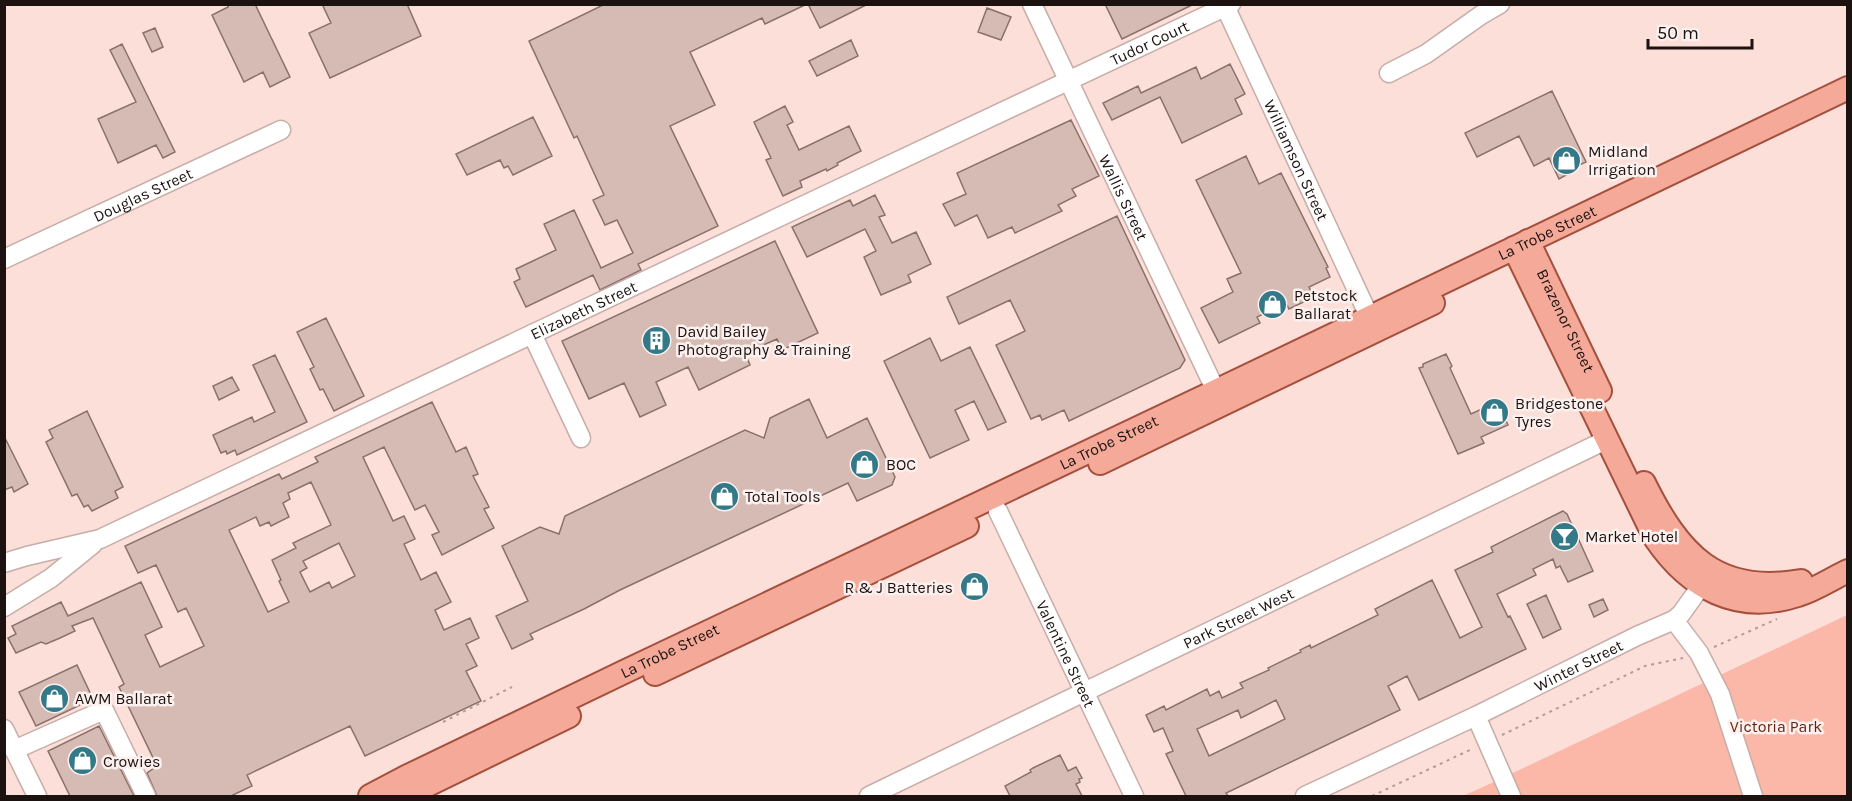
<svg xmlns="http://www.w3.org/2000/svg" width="1852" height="801" font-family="Karla,sans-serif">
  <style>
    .green { fill: #fbb7a8 }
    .building { fill: #d6bbb4; stroke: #89706b; stroke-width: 1.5; fill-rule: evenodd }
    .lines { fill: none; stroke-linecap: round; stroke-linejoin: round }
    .minor-casing { stroke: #c8ada7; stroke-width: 21 }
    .major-casing { stroke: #a54f3d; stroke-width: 26 }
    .path { stroke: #b29c96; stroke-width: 2; stroke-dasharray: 3 4.5; stroke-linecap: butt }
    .minor { stroke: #fff; stroke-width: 18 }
    .major { stroke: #f5a999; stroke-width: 22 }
    .labels { text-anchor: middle; stroke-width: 5; stroke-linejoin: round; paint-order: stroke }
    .street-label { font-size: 16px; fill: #1c1311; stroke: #fcf0ee }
    .poi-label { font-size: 16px; fill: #1c1311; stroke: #fcf0ee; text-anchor: start }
    .park-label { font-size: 16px; fill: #671e0f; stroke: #fcf0ee }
  </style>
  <rect width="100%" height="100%" fill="#fbdfd8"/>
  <path class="green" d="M1847,615V796H1463L1496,781Z"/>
  <path class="building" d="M227,4H255L290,77L270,87L263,72L244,82L212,15L228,7Z
    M322,4H407L421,36L330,78L309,33L331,23Z
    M605,4H807L765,24L762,18L690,52L715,105L670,126L718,226L638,264L641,270L600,290L593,275L526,307L514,282L520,279L516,269L556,250L544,224L574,210L601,268L633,253L617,220L605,225L593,200L604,195L577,136L574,138L529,41Z
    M808,4H868L820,28Z
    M1105,4H1194L1122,39Z
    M987,8L1011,17L1001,40L978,32Z
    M155,28L163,47L152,52L143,33Z
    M851,40L858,56L817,76L809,61Z
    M122,44L175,152L163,158L156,145L118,163L98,119L136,102L110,50Z
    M1230,64L1245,94L1235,99L1242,114L1182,143L1160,97L1112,120L1103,103L1138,86L1141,93L1196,67L1201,79Z
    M1552,91L1586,162L1569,170L1570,173L1559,179L1549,158L1534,166L1519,136L1477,157L1465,133Z
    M785,106L793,122L787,125L799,150L849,126L861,151L837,163L838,165L827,171L826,169L800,181L802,187L783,196L766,160L771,158L754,122Z
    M533,117L552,156L513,175L508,166L504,168L500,160L467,175L456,154Z
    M1071,120L1099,176L1072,189L1076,196L1058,205L1062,211L1015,233L1012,227L988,238L977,215L955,226L943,204L966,194L957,173Z
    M1246,156L1259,184L1281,173L1328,267L1326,268L1330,277L1309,287L1314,297L1289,309L1286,303L1257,317L1260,323L1219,343L1201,308L1233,292L1227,279L1241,273L1196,180Z
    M875,195L885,215L879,217L892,243L916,232L931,264L908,275L911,282L881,295L864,257L876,251L865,229L807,257L792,227L850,200L853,206Z
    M1117,216L1185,360L1180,368L1069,421L1064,410L1042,420L1040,415L1031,419L996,345L1025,331L1010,300L959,324L947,297Z
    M775,241L818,333L782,350L777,339L745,353L750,365L699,390L688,367L656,382L666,405L640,417L624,383L589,399L562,341Z
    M326,318L364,396L334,411L323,389L320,390L310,369L314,367L297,332Z
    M930,338L941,361L970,347L1006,422L988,430L974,401L955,410L969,440L930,458L884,361Z
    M1446,354L1452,366L1450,368L1471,414L1497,402L1508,425L1481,437L1484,443L1458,454L1419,368L1423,367V364Z
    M275,355L307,422L237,455L235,450L227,454L226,451L221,453L213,435L252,417L254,422L275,412L253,365Z
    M232,377L239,390L219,400L213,386Z
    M809,399L827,438L867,418L895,477L892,485L857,501L848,483L620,590L584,609L530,634L533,639L512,649L496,616L528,601L502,546L540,527L559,534L565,516L745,430L764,438L770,418Z
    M432,402L456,452L466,447L478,474L473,476L489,507L484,509L494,528L442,555L432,535L439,532L425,505L415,510L384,447L363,457L393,521L404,516L415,539L404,544L421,580L436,572L451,602L435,610L444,630L470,618L479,638L466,644L477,666L466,671L481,701L365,756L350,726L247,775L252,786L231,796H157L147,773L157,766L119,687L124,684L93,618L72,626L75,631L60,638L46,644L41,642L16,653L8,638L16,634L12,626L61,602L68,616L141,582L162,627L145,635L160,667L204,646L186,608L178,612L156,565L138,573L125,546L279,474L282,479L318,462L315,457ZM311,482L331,525L293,543L296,548L272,560L281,580L279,581L289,602L268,612L229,530L256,517L260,526L269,522L271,526L289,517L283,503L290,499L288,493ZM339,543L355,576L332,588L329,582L310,592L300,572L307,568L303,561Z
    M87,411L123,487L115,491L118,498L92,511L88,505L84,507L77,494L72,496L46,442L53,438L49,430Z
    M4,436L28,484L14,492L12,487L4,490Z
    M1563,511L1567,514L1593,571L1568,582L1560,566L1556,568L1553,559L1533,569L1536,575L1497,594L1508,617L1510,616L1526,649L1419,700L1407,676L1388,686L1400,710L1226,793L1228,796H1186L1166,754L1173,751L1163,728L1154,732L1146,715L1164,706L1166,710L1207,689L1210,696L1219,691L1222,698L1243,688L1240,683L1269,670L1268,668L1301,652L1300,650L1310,645L1311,648L1378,615L1375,609L1432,580L1460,638L1482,627L1455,570L1493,552L1491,547ZM1276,700L1285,719L1209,756L1197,729L1238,710L1241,718Z
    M1546,595L1561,629L1543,638L1527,604Z
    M1603,599L1608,610L1594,617L1589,605Z
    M77,665L93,699L36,726L19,692Z
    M99,726L134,796H70L48,751Z
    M1060,755L1068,771L1076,767L1082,778L1079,779L1080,782L1076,784L1082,796H1010L1005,786L1031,772L1030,770L1033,768Z"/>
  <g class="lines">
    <defs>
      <g id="minor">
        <path id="s1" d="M1032,4L1216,391"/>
        <path id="s2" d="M1224,4L1369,316"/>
        <path d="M1389,73L1426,54L1481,15L1500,4"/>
        <path id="s3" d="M4,259L281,130"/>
        <path d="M532,334L581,438"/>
        <path id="s4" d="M998,511L1134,796"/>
        <path id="s5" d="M4,563L27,556L100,539L777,218L1231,4"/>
        <path d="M4,607L51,578L93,544"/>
        <path d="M1674,620L1699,653L1720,694L1753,796"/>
        <path d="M1476,716L1511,796"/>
        <path d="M4,729L37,796"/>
        <path d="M14,750L104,710L146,796"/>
        <path id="s6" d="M869,796L1606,440"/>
        <path id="s7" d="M1305,796L1476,716L1637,636L1674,620L1681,614L1701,586"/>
      </g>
      <g id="major">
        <path id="s8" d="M1528,241L1600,391"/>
        <path d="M1514,248L1655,538C1689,588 1737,615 1798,595C1815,590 1831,579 1848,571"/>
        <path d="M1100,463L1433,303"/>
        <path d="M1644,483C1679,554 1716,596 1801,581"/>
        <path d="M655,674L967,526"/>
        <path id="s9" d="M370,796L406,777L624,672L1216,391L1848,88"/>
        <path d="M405,796L569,716"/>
      </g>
    </defs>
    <use href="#minor" class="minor-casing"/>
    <use href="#major" class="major-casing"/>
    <path class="path" d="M1714,647L1777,619
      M443,722L512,687
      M1502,735L1645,666L1683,658
      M1372,796L1472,749"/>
    <use href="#minor" class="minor"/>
    <use href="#major" class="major"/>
  </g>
  <defs>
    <symbol id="shop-disc" viewBox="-11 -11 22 22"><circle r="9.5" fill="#347987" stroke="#fcf0ee"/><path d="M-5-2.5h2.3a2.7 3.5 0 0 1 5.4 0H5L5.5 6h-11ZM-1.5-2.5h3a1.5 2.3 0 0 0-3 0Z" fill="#fff"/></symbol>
    <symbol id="building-disc" viewBox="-11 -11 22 22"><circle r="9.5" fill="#347987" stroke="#fcf0ee"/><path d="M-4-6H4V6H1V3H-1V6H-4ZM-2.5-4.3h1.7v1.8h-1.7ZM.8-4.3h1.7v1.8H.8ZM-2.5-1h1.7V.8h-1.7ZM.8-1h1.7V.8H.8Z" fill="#fff"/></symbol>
    <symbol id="bar-disc" viewBox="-11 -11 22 22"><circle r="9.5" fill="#347987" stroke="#fcf0ee"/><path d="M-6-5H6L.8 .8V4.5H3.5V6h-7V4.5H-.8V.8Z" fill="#fff"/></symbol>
  </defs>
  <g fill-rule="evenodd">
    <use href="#shop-disc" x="1550" y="144" width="33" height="33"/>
    <use href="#shop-disc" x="1256" y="288" width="33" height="33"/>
    <use href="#building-disc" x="640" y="324" width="33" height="33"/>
    <use href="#shop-disc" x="1478" y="396" width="33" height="33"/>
    <use href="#shop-disc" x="848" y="448" width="33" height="33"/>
    <use href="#shop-disc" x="708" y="480" width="33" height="33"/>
    <use href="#bar-disc" x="1548" y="520" width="33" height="33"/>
    <use href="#shop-disc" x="958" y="570" width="33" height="33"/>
    <use href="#shop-disc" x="38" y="682" width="33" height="33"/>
    <use href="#shop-disc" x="66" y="744" width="33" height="33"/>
  </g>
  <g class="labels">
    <g class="street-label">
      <text dy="6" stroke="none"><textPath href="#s5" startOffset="1260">Tudor Court</textPath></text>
      <text dy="6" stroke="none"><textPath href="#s2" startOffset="172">Williamson Street</textPath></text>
      <text dy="6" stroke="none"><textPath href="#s3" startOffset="153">Douglas Street</textPath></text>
      <text dy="6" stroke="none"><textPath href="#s1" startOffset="214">Wallis Street</textPath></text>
      <text dy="6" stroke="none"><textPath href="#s9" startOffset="1305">La Trobe Street</textPath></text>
      <text dy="6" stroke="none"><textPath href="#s5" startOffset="634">Elizabeth Street</textPath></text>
      <text dy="6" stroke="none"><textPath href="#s8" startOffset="88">Brazenor Street</textPath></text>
      <text dy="6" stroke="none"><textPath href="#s9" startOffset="819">La Trobe Street</textPath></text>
      <text dy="6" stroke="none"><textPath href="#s6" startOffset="410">Park Street West</textPath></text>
      <text dy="6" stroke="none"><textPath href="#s9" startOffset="333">La Trobe Street</textPath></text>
      <text dy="6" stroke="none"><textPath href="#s4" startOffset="158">Valentine Street</textPath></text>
      <text dy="6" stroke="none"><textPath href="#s7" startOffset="303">Winter Street</textPath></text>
    </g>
    <g class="poi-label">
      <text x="1588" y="157">Midland<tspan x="1588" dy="18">Irrigation</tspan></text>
      <text x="1294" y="301">Petstock<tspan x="1294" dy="18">Ballarat</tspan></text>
      <text x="677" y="337">David Bailey<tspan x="677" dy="18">Photography &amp; Training</tspan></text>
      <text x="1515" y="409">Bridgestone<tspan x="1515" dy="18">Tyres</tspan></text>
      <text x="886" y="470">BOC</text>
      <text x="745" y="502">Total Tools</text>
      <text x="1585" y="542">Market Hotel</text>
      <text x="953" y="593" text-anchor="end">R &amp; J Batteries</text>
      <text x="75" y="704">AWM Ballarat</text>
      <text x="103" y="767">Crowies</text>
    </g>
    <g class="park-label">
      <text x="1776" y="732">Victoria Park</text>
    </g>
  </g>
  <rect width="1852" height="801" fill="none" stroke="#1c1311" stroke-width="12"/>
  <path d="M1648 39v9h104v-9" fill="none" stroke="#1c1311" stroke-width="3"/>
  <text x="1657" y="39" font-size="18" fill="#1c1311" stroke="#fcf0ee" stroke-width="4.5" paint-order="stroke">50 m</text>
</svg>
